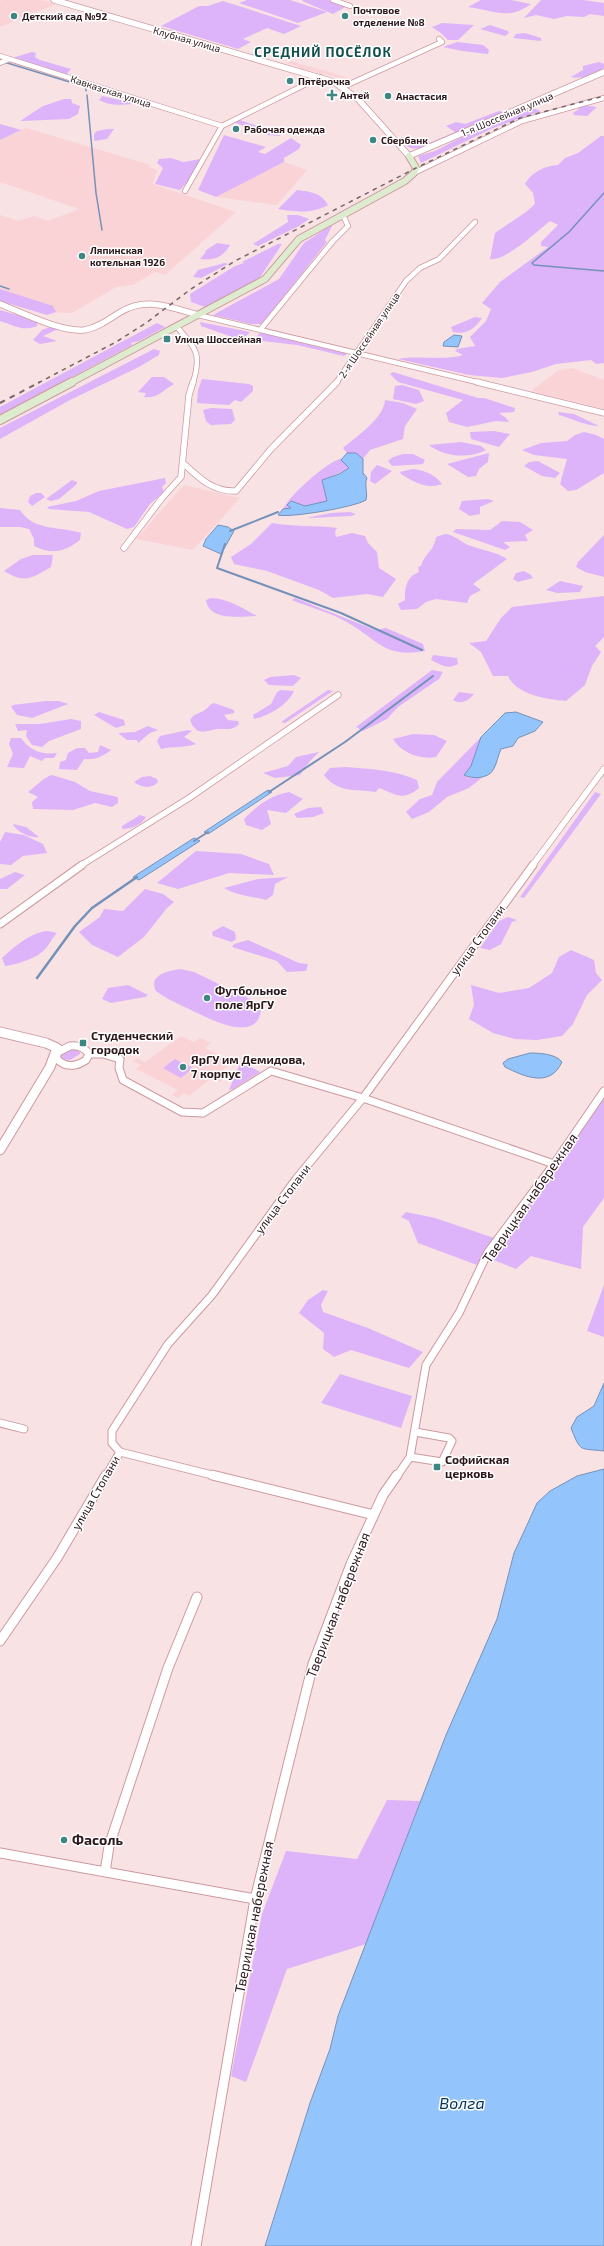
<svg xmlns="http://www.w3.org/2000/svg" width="604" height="2246" font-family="'Exo 2',sans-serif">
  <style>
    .built { fill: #fad3d7 }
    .green { fill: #ddb3f9 }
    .water { fill: #93c5fc; stroke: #7491b9 }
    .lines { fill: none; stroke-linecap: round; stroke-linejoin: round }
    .stream-far2 { stroke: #7491b9; stroke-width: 1.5 }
    .stream-far1 { stroke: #7491b9; stroke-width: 2 }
    .stream { stroke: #7491b9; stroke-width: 2.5 }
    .minor-far3-casing { stroke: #cd999e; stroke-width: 6 }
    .minor-far2-casing { stroke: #cd999e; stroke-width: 7 }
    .minor-far1-casing { stroke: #cd999e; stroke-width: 9 }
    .minor-casing { stroke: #cd999e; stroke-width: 11 }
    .tertiary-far1-casing { stroke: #cd999e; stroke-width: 7 }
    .tertiary-casing { stroke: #cd999e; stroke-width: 11 }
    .secondary-far1-casing { stroke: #cd999e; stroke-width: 8 }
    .secondary-casing { stroke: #cd999e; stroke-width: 10 }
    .minor-far3 { stroke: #fff; stroke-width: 4.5 }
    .minor-far2 { stroke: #fff; stroke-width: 5.5 }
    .minor-far1 { stroke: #fff; stroke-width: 7 }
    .minor { stroke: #fff; stroke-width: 9 }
    .tertiary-far1 { stroke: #fff; stroke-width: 5.5 }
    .tertiary { stroke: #fff; stroke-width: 9 }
    .secondary-far1 { stroke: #ddebce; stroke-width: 6 }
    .secondary { stroke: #ddebce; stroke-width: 8 }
    .rail-far1 { stroke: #796466; stroke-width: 1.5; stroke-dasharray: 4.5 4.5; stroke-linecap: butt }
    .rail { stroke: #796466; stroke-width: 2; stroke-dasharray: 5.5 5.5; stroke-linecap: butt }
    .poi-dot { fill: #3e8683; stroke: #fff; stroke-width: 1.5 }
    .labels { text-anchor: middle; stroke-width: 3; stroke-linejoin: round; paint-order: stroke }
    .far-poi-label { font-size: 10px; font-weight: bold; fill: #2d191c; stroke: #fff; text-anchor: start }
    .far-street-label { font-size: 10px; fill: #2d191c; stroke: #fff }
    .street-label { font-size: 12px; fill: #2d191c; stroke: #fff }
    .poi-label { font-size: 12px; font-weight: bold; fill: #2d191c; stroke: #fff; text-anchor: start }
    .far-district-label { font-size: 13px; font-weight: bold; letter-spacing: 1px; fill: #114f4d; stroke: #fff }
    .near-street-label { font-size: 14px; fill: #2d191c; stroke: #fff }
    .near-poi-label { font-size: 14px; font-weight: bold; fill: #2d191c; stroke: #fff; text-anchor: start }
    .near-water-label { font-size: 16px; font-style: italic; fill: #073660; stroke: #fff }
  </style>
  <rect width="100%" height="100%" fill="#f9e2e4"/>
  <path class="built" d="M3,0H41L56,4L0,27V1Z
    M291,61L352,79L349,80L298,68L300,67L287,63Z
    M26,128L151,165L149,167L157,170L153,184L236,212L165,275L155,272L133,285L116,287L72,313L48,312L0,296V215L18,221L34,216L48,221L79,209L0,182V140Z
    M284,162L307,170L277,205L216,197Z
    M572,368L604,380V409L531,391L557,371Z
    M184,485L240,498L193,550L136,539Z
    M181,1036L194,1042L200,1038L211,1043L205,1048L233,1062L222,1071L230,1075L220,1082L212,1078L189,1096L184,1093L178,1098L172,1095L178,1090L136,1069L141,1065L133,1061L137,1058L145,1062Z"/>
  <path class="green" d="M247,0H290L327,12L298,23L239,3Z
    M303,0H328L347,6L333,14L302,1Z
    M481,0H511L531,4C509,21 493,10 468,7Z
    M541,0H583L604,3V16L590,14L584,17L567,16L554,19L536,15L524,18Z
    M223,1L301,26L284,34L267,28L243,39L251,42L238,49L161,26L199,6H208Z
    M442,23L474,25L458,40H448L441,33L432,27Z
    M490,25L508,31L509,33L505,36L480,29Z
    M525,33L541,38V41L513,38L516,34Z
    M457,42L483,45L489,50L488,54L462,51L443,47Z
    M32,52L36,53L35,57L40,60L71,69L66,75L12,58Z
    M599,62L604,64V68C595,74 582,80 571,77L583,70V66Z
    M102,96L129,102L132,104C120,105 111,106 99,100Z
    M64,99H71L72,103L80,106L78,114L69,119L20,121L43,106Z
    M581,105L597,107L587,116L574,115L573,113L579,109L578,107Z
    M532,108L541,111L493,128L421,163L418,156L435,151L460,138Z
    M499,111L504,112L421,148C410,150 407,147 400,139L401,137L429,143L455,132L446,126L456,122L465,124Z
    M240,120L277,133L281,136L267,135L236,123L235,121Z
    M0,124L21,130L0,140Z
    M108,129H114L107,139L94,141V134L97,131Z
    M224,135L266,147L258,152L265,154L291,138L301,145L299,149L284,158V162L216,197L198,190Z
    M601,136H604V363L596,364L591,360L556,364L532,372L502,378L469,375L398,359C419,355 445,361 463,355L455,351L457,349L475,346L470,337L486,321L491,309L482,303L500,282L548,247L541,246V242L558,225L550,221C537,231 505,262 490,259L495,233L526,212L535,204L533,193L525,184C532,172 544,166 558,165L565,158L578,153Z
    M171,158L183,162L201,159L193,175L180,190L155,184L163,168L157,163L159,159Z
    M297,190C310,192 321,192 328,205C312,214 296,212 278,209Z
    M287,215H298L309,219L299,226L258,246L253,244L288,222Z
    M330,226H332L325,240L327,242L262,324H251L213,315L279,279L304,243Z
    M217,243L230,245C223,257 214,261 200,259L206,252L205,251Z
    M278,244H282L259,279L205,307L191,302L190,294L235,266L244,263L242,262Z
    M225,263L228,264L201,278L193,277L198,270Z
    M0,289L53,306L56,312L47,315L0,301Z
    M0,310L38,321L37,326C23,332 13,325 0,321Z
    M475,317L482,318C475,329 466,335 453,332L451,327Z
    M200,322L250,332L243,339H238L201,326Z
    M157,323L165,327L139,341L131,343L132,345L0,416V407Z
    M53,326L58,329L43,336L57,341L40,344L33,340L42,330Z
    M262,331L349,352L344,356L297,345L253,340Z
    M154,349L160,351L159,355L139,367L70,400L0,439V428Z
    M393,372L478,398H484L515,408L514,412L499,413L506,418L509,422L496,421L467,427L449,422L446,413L463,400L398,382L390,374Z
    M152,377H164L174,384C163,390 158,399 144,397L146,393L138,392Z
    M202,379L249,384L253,386V391L241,402L235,400L229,405L197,403L198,390Z
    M402,385L419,390L424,401L416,404L393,399L395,386Z
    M385,400L403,403L417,409L405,426L403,439L370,450L363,459L356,453H347L343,448C356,437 384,418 385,400Z
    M211,408L232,409L235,420L231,424L211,425L206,421L203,410Z
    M558,412L574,414L599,426C584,425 573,419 559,415Z
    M494,431L510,434L499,447L471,439L470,432Z
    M584,432L596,435L604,439V473L576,490L568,491L560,484L567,459L534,455L522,450L541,443L567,441L575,435Z
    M461,442L481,446L486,450C469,459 444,457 429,445Z
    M489,453L488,462L479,469L476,476L468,477L447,464Z
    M403,454H413L425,460L423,464L392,466L388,461L393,457Z
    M343,458L341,460L349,468L322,481L327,501L305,506L291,501L292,508L283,509C290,495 327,461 343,458Z
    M538,461L560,473L555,478L542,476L524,466L529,462Z
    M377,465L392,471L375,484L370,481L371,472Z
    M413,469C426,471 434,474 442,484C427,490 414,482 401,474L400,472Z
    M165,478L166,483L162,487L164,492L150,504L134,527L127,529L89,512L49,509L47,507L76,501L99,491Z
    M72,480L77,482V484L59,499L51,501L46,499Z
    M36,493H41L45,497L32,506L28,502L30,496Z
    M488,499L494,501L480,507V514L470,516L459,509L462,501Z
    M0,508L20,510C34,532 61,526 81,533L80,540C65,552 52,555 34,546V539L29,529L20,527H0Z
    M350,512L356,514L352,516L306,518L331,513Z
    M502,521L520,522L533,530L525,535L528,541L503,542L510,547L505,550L453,532L456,529L490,530Z
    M272,523C294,527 315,525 337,528L335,532L336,537L352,533L365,536L368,543L377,552L379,568L396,579L383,597L367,594L333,598L319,590L267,571L234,564L231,557L251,544Z
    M445,534C456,535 461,543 471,546C485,551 494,551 507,559L473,584L481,590L470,596L467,603L436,599L426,602L417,609L401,610L398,604L405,600C404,589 407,576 419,572L418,567L421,566C425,553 434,551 436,537Z
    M604,535V577L585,572L576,567L578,562Z
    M33,555H53L51,567C32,578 25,584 4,571L21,559Z
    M524,571L531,575L533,578L518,582L513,579L516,573Z
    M560,581L583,586L580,592L557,593L546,590Z
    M604,596V637L595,646L601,652L592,666L585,685L566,701C546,699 517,695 508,676H493L481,652L469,643L486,641L501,618L512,607Z
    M211,598C227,598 244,609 257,616C242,616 209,622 206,600Z
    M295,598L375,630L386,628L423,644L425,651C385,658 380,642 350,624C333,613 311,608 292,600Z
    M433,655L457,658L458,664C447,670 442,665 431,660Z
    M432,670L443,672L439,679L398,707L387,719L363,731L356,727Z
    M294,675L301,678L293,686L269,685L264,680L270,677Z
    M281,690L294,691C288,705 268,716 254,719L253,715L271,704L277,692Z
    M328,690L333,691L285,723L281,722Z
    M459,692L474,694C468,701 461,705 453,700Z
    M46,701H59L68,704L32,718L17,715L11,707L13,705Z
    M214,703L234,710V713L224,715L228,720L238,721L239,724C234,730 227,729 219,729C206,730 197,738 190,720C195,712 201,714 206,709C210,706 210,704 214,703Z
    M99,712L124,720L125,725L116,728L94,715Z
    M71,719L81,721V729L49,741L42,747L32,745L26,736L27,730L18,731L15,724H40Z
    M148,726L158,730L150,733L138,743L137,740H127L118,733L135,732Z
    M188,730L192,731L184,737L196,744C185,748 173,746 161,749L157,741L160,736Z
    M413,734L434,735L447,741L436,757C421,760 401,753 393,739Z
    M481,737L471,766L464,775L470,778L484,776L469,788L447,797L429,812L412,819L406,812L420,799L432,795L437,782Z
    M11,738H21C30,751 42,755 57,753L54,758H45L42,761L30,756L24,768L7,767L13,754L9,744Z
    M100,745L111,750C102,757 95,760 84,759L77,770L59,769L60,762L66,760L68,753L77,748H85L89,753L98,752Z
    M319,752L310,761L300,775L275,778L263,773L288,766L296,757Z
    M346,767C370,769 395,770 417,780L419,788C402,802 396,794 379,788L376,792C356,789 337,793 324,775L330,768Z
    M52,775L75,782L90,791L118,797V803L112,807L95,803L73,810L33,809L32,802L38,797L28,792C36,786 43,778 52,775Z
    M150,776L157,779L158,782C152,789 141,788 134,782L142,777Z
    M289,792L303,799L286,813L267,810L271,824L262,830L246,825L244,819C258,805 269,796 289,792Z
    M595,792L601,794L524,898L520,897Z
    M321,807L324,813L313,817L297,818L294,814L308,808Z
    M140,815L146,817C142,825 131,829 122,829V826Z
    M13,824L26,827L39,837C32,839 15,831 13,824Z
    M5,832L24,835L43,844L47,853L23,856L11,865L0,864V842Z
    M196,851L241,854L269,864L274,875L229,873L178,889L157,883Z
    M15,872L25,875L7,889H0V879Z
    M288,877L275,884L273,895L266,900C252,896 237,896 224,888L258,879Z
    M145,889L163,894L174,902L167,908L144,937L118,957L92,945L79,932L100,917L104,909L123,911Z
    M508,917L517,920L512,922L501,944L490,950L480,948L499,921Z
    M223,926L235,932L236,939L232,942L213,936L212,932Z
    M48,931L57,933C51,939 49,946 43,951C37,958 15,965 5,966L2,958C14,947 31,932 48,931Z
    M248,940L299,963L308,964L306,971L287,972L277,961L232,947L234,944Z
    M571,950L594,960L596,973L602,980L587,995L573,1024L562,1036L537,1040L515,1039L493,1033L469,1019L474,1005L471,985L499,993L529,988L552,973L559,957Z
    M180,969L194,972L254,1001L261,1010C257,1045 208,1018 191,1010C179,1004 166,999 156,991C148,975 168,971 180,969Z
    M128,985L148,995L145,997L111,1003L102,999L108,988Z
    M66,1047L79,1050L80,1054L70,1060L64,1059L59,1054Z
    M175,1059L193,1068L181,1078L163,1068Z
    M241,1061L260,1072L233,1089L229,1090Z
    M604,1098V1198L583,1227L581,1269L531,1256L516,1269L491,1259Z
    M406,1212L435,1218L494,1238L477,1265L418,1243L409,1221L401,1217Z
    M604,1285V1337L587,1331Z
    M323,1290L328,1291L321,1305L323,1312L368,1328L423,1352L409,1368L351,1350L334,1357L323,1349L324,1333L299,1313L308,1300Z
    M340,1374L412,1396L401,1428L321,1403Z
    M387,1800L420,1801L366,1944L287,1969L246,2082L231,2076L262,1914L286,1851L357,1859Z"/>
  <path class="water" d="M454,335L462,336L458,347L443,346L444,342Z
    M347,453H356L363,459V473L367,478C364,485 368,492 366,500C355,507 291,518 278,515L283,509L291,508L287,505L291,501L305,506L327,501L322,480L339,474L349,468L341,460Z
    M218,525L228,527L234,531L221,554L203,546L206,539Z
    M516,712L543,722L535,731L518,738L513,746L501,749C498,755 497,764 493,770C488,779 472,779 464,775L471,766L481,737L505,713Z
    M268,790L272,792L208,834L204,832Z
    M194,838L200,841L139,880L133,877Z
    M530,1053C540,1053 556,1054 562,1062C550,1088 525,1077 505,1067L503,1063L508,1059Z
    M604,1383V1451C579,1448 581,1453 571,1428L577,1417L594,1406Z
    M604,1469V2246H265L310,2103L330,2049L338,2016L446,1735L497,1619L514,1553L527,1525L537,1503L550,1491L577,1476Z"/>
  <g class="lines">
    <path class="stream-far2" d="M4,62L86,87V91
      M87,95L96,193L102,230
      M604,193L569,232L532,263L534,265L604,271
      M0,286L9,289"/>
    <path class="stream-far1" d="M230,531L278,512
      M225,544L217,568L341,613L422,650
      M269,792L345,742L433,676
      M194,841L208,832"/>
    <path class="stream" d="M37,978L75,926L92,908L137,877"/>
    <defs>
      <path id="minor-far3" d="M333,0L350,6
        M0,56L222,126
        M0,63L9,59
        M343,87L442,42L439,39
        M414,173L522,121L604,98
        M185,191L222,126L320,77
        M198,315L481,383
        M177,327C196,349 202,353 193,383
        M260,330L333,241L348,226L343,215
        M336,383L406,281L420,268L439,259L475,222"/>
      <path id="minor-far2" d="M477,382L604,413
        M183,463C199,478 213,492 236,491L271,449L337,382
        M124,548L162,498L181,477L189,395L193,382
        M80,866L189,798L338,695
        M532,866L604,769"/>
      <path id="minor-far1" d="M0,924L82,865
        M70,1046C78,1045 84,1047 89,1054L86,1060C76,1067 65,1068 56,1058L58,1052Z
        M89,1054H103L120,1059L119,1068L123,1080L182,1112L203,1113L271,1071L363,1098L554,1164
        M0,1423L24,1429
        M120,1452L112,1443V1431L168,1344L212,1295L296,1179L363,1098L533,865
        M120,1452L216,1476
        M410,1457L442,1462L452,1441L449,1438L415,1432
        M106,1476L120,1452
        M397,1476L410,1457L426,1365L459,1313L488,1252L554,1164L604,1091"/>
      <path id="minor" d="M212,1475L374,1515
        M0,1641L57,1558L106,1475
        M0,1853L255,1899
        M105,1872L109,1846L168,1668L197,1597
        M196,2246L255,1899L313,1664L351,1564L383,1495L397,1475"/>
      <path id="tertiary-far1" d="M54,0L334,82L358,99L409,156L604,72
        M0,304C23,313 60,332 84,330C97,328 108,320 119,313C146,296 170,307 198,315"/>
      <path id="tertiary" d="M0,1032L46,1043L57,1048L50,1067L0,1150"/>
      <path id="secondary-far1" d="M70,383L265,279L299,239L405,181L414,173L416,168L409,156"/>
      <path id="secondary" d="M0,420L72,382"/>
    </defs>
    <use href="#minor-far3" class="minor-far3-casing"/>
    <use href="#minor-far2" class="minor-far2-casing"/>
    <use href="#minor-far1" class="minor-far1-casing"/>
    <use href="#minor" class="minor-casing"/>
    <use href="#tertiary-far1" class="tertiary-far1-casing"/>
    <use href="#tertiary" class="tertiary-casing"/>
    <use href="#secondary-far1" class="secondary-far1-casing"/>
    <use href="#secondary" class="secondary-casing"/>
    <use href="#minor-far3" class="minor-far3"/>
    <use href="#minor-far2" class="minor-far2"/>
    <use href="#minor-far1" class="minor-far1"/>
    <use href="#minor" class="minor"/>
    <use href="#tertiary-far1" class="tertiary-far1"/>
    <use href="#tertiary" class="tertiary"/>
    <use href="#secondary-far1" class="secondary-far1"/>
    <use href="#secondary" class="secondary"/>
    <path class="rail-far1" d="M38,383L116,342L146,323L191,289L235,261L416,168L520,118L604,96"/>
    <path class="rail" d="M0,403L40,382"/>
  </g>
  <g class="poi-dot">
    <circle cx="14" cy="16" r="4"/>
    <circle cx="345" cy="16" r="4"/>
    <circle cx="290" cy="81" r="4"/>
    <path d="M330 89h4v4h4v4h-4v4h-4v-4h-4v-4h4z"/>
    <circle cx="388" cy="96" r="4"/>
    <circle cx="236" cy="129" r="4"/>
    <circle cx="373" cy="140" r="4"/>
    <circle cx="82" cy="256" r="4"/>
    <rect x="163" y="335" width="8" height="8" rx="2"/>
    <circle cx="207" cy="998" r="4"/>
    <rect x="79" y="1039" width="8" height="8" rx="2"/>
    <circle cx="183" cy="1067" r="4"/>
    <rect x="433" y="1463" width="8" height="8" rx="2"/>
    <circle cx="64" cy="1840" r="4"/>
  </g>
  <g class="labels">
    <g class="far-poi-label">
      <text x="353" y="14">Почтовое<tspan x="353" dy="12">отделение №8</tspan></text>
      <text x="22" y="20">Детский сад №92</text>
      <text x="298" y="85">Пятёрочка</text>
      <text x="340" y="99">Антей</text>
      <text x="396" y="100">Анастасия</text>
      <text x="244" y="133">Рабочая одежда</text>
      <text x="381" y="144">Сбербанк</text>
      <text x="90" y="254">Ляпинская<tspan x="90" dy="12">котельная 1926</tspan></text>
      <text x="175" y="343">Улица Шоссейная</text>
    </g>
    <g class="far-street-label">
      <text transform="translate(187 39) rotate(16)" y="4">Клубная улица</text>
      <text transform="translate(111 91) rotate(18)" y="4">Кавказская улица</text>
      <text transform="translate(507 114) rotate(-23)" y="4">1-я Шоссейная улица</text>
      <text transform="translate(369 335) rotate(-56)" y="4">2-я Шоссейная улица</text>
    </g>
    <g class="street-label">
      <text transform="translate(478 940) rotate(-54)" y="4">улица Стопани</text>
      <text transform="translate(283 1199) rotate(-53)" y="4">улица Стопани</text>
      <text transform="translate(96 1493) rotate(-60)" y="4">улица Стопани</text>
    </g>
    <g class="poi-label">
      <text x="215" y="995">Футбольное<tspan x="215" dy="14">поле ЯрГУ</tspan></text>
      <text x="91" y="1040">Студенческий<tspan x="91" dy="14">городок</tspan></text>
      <text x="191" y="1064">ЯрГУ им Демидова,<tspan x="191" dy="14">7 корпус</tspan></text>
      <text x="445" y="1464">Софийская<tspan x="445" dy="14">церковь</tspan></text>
    </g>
    <g class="far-district-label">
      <text x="323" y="57">СРЕДНИЙ ПОСЁЛОК</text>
    </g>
    <g class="near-street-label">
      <text transform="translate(530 1198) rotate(-55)" y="5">Тверицкая набережная</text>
      <text transform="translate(338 1605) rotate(-69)" y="5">Тверицкая набережная</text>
      <text transform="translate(254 1917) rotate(-79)" y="5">Тверицкая набережная</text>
    </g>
    <g class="near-poi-label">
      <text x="72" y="1845">Фасоль</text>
    </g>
    <g class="near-water-label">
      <text x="462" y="2109">Волга</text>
    </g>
  </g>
</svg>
